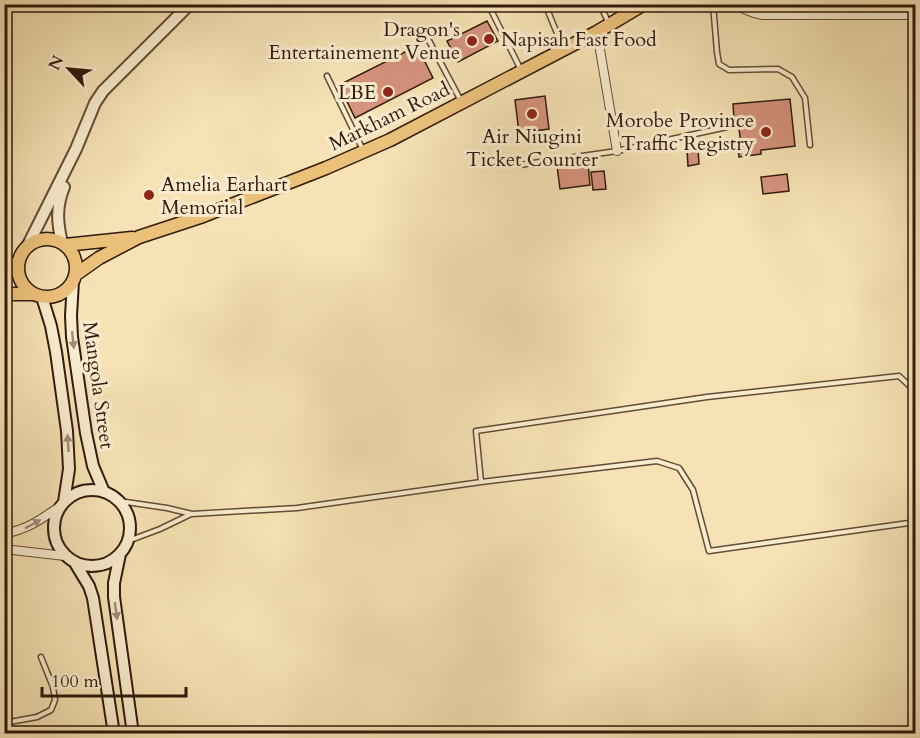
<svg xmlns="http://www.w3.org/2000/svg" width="920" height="738" font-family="Cardo,serif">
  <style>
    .building { fill: #d6937e; stroke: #311a0d; stroke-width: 1.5 }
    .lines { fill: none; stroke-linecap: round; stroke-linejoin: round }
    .service-casing { stroke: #624c37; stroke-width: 7 }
    .minor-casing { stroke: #624c37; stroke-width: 10 }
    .tertiary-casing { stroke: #624c37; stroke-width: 14 }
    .secondary-casing { stroke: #311a0d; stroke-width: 14 }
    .primary-casing { stroke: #311a0d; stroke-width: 15 }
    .service { stroke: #f9ecce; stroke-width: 4 }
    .minor { stroke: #f9ecce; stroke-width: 8 }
    .tertiary { stroke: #f9ecce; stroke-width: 10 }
    .secondary { stroke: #f9ecce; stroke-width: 10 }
    .primary { stroke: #ebc17a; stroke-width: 12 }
    .oneway { fill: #9f8e77 }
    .poi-dot { fill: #8f2418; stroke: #f9ecce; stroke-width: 2 }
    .labels { text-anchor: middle; stroke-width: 6; stroke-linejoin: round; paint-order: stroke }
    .poi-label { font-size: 20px; fill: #311a0d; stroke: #f9ecce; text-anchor: end }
    .street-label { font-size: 20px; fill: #311a0d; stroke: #f9ecce }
  </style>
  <rect width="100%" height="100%" fill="#f6e2b4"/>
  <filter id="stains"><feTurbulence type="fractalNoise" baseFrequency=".00333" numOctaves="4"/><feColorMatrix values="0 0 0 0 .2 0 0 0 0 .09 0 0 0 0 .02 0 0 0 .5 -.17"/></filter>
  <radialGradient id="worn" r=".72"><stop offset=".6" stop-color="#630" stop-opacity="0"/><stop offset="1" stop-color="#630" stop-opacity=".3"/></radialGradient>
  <path class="building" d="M487,21L498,41L458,62L447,41Z
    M417,46L433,78L355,118L339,85Z
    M545,96L549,129L519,133L515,100Z
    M790,99L795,146L761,150V154L739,157L738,147H741L738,118H734L733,104Z
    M698,149L699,164L688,166L687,150Z
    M588,163L590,185L560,189L557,166Z
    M604,171L606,189L593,190L591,172Z
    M787,174L789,191L763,194L761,177Z"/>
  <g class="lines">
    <defs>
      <path id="service" d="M488,4L521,70
        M545,4L563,48
        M600,4L609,24
        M713,4L717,52L719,64L729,70L778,69L792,77L805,98L810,145
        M427,37L461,101
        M327,76L362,148
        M519,165L617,151L727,127
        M481,482L476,431L707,397L899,376L916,392
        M119,501L167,508L192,514L297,508L481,482L657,461L679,468L693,490L709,551L916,522
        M128,541L160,529L191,514
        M4,723L37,717L51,710L55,700L53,687L41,657"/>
      <path id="minor" d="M732,4L754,13L763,15H916
        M597,32L617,151
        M4,534C30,528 38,521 59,507
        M4,549L65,556"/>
      <path id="tertiary" d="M62,243C57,222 56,207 64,187
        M27,247L76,149L95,103L103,91L190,4"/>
      <path id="secondary" d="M73,281L71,316L72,337L86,433L93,466L104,492
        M42,297L51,326L56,352L67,431L69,469L64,502
        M54 528a38 38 0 1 1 76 0a38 38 0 1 1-76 0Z
        M120,554L114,583V597L133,734
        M75,563L89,586L93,598L114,734"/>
      <path id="primary" d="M18 268a29 29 0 1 1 58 0a29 29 0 1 1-58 0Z
        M65,245L132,238
        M4,274L19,261
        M75,275L99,258L139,237L203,216L326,168L390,140L597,32L644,4
        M4,294H33"/>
    </defs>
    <use href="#service" class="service-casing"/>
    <use href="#minor" class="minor-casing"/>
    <use href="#tertiary" class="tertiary-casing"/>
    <use href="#secondary" class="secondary-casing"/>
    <use href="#primary" class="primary-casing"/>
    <use href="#service" class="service"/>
    <use href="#minor" class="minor"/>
    <use href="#tertiary" class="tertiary"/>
    <use href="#secondary" class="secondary"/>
    <use href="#primary" class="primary"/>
  </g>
  <defs><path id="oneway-solid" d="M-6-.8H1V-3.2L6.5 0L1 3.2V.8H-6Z" transform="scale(1.5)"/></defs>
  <g class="oneway">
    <use href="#oneway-solid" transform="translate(73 340) rotate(84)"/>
    <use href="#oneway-solid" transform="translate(68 443) rotate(-94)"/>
    <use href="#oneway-solid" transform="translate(33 524) rotate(-29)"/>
    <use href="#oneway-solid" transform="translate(116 611) rotate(82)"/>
  </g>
  <g class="poi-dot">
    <circle cx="489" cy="39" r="6"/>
    <circle cx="472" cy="41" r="6"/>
    <circle cx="388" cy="92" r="6"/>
    <circle cx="532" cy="114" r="6"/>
    <circle cx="766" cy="132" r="6"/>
    <circle cx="149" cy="195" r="6"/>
  </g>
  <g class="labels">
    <g class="poi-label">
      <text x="460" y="36">Dragon's<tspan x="460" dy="23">Entertainement Venue</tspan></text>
      <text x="501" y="46" text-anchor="start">Napisah Fast Food</text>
      <text x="376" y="99">LBE</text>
      <text x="754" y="127">Morobe Province<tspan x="754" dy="23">Traffic Registry</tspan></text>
      <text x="532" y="143" text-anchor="middle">Air Niugini<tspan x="532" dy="23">Ticket Counter</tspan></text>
      <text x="161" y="191" text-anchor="start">Amelia Earhart<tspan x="161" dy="23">Memorial</tspan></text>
    </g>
    <g class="street-label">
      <text transform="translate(389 116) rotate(-26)" y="7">Markham Road</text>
      <text transform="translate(99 385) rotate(82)" y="7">Mangola Street</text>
    </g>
  </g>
  <rect width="920" height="738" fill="none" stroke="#f6e2b4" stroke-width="24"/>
  <rect x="6" y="6" width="908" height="726" fill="none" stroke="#311a0d" stroke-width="3"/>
  <rect x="12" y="12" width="896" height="714" fill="none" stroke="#311a0d" stroke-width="1.5"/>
  <g transform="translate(69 69) rotate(296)" stroke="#f9ecce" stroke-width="4.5" paint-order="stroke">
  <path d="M0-4.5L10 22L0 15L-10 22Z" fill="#311a0d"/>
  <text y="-9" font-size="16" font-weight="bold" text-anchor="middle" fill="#311a0d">N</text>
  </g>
  <path d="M42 687v9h144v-9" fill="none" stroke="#311a0d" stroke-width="3"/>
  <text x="51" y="687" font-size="18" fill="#311a0d" stroke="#f9ecce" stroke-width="4.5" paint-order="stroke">100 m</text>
  <rect width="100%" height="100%" filter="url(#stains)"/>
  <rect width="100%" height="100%" fill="url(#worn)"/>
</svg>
